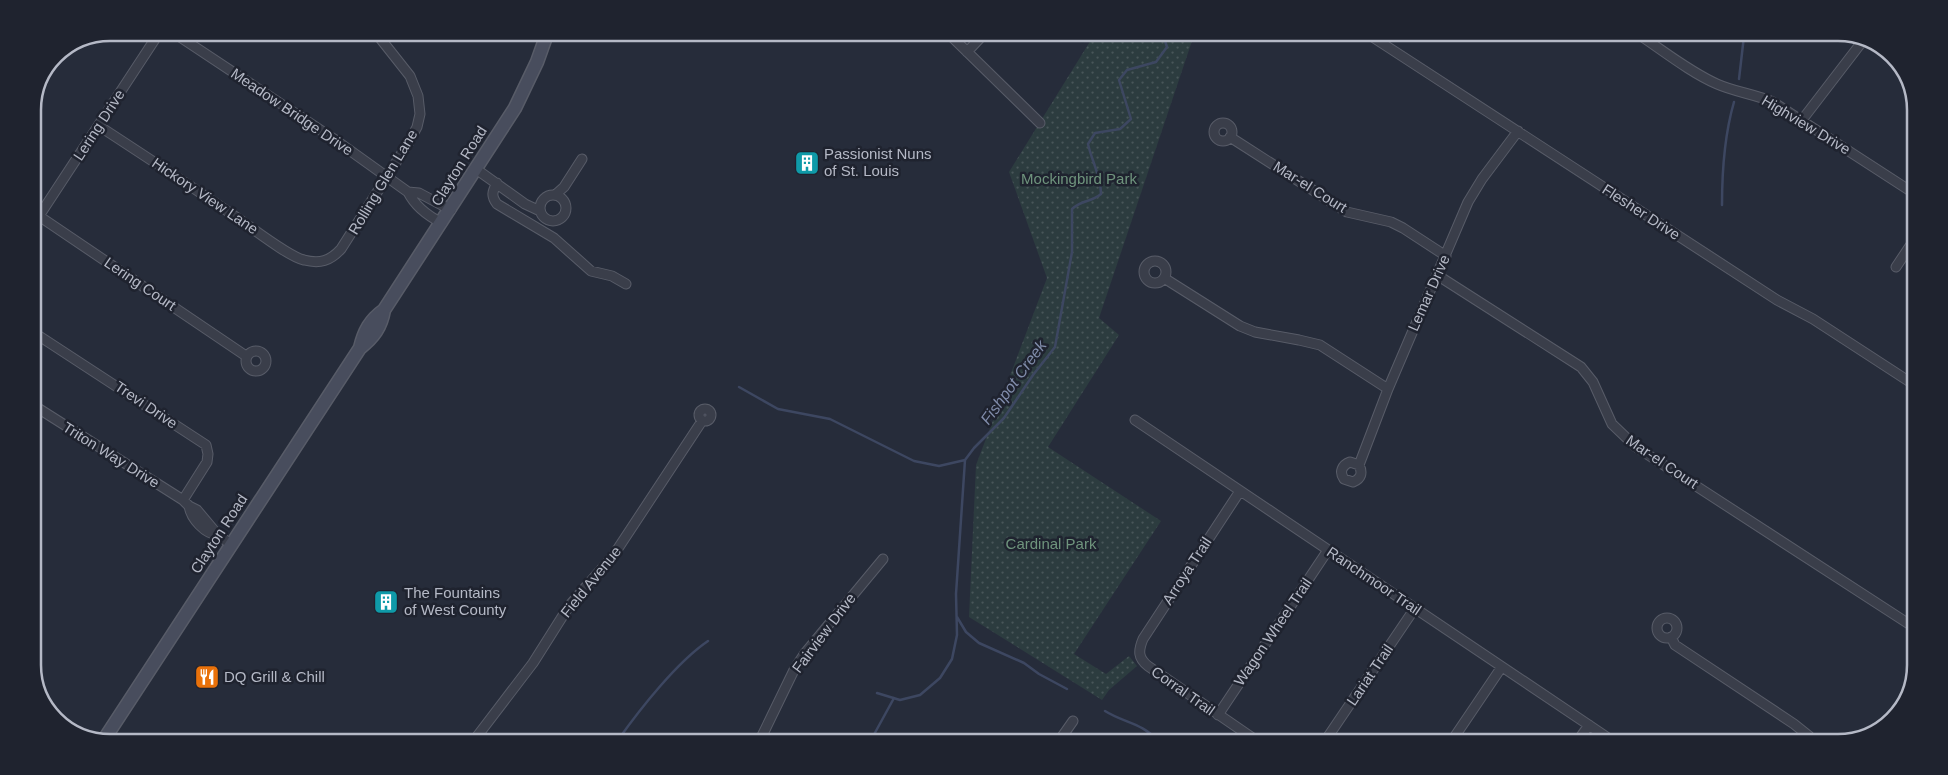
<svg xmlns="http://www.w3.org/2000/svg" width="1948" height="775" font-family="Helvetica,sans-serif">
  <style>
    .park { fill: url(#park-dots) }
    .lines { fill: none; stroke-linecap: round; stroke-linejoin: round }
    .stream { stroke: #3d4761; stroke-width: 2.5 }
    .street-casing { stroke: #585c68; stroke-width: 11 }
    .secondary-casing { stroke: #585c68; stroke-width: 15 }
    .street { stroke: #3a3e4a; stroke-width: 9 }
    .secondary { stroke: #484d5d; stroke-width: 12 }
    .labels { text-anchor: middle; stroke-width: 5; stroke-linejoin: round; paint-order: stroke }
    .street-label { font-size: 15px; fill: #b5b9c6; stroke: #1f232f }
    .poi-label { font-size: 15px; fill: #b5b9c6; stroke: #1f232f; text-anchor: start }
    .park-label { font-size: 15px; fill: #6f947d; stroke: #1f232f }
    .water-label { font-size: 16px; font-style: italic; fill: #808caa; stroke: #1f232f }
    .rim { fill: none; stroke: #b5b9c6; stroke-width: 2.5 }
  </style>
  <defs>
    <pattern id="park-dots" width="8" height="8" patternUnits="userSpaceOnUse" patternTransform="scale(1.25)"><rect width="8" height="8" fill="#2c3c3f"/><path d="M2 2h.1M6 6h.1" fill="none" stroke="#485659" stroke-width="1.8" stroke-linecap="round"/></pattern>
  </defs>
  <rect width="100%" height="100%" fill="#262c3a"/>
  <path class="park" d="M1094,35H1194L1099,318L1119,335L1048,447L1161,521L1074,654L1106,674L1129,656L1137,666L1109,690L1102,700L969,617L976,465L1047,278L1009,172Z"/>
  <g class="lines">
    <path class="stream" d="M1739,79L1744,36
      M1722,205C1722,172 1725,133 1734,102
      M739,387L778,409L830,419L914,461L939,466L965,460
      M957,617L966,632L979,643L1024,663L1039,674L1067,689
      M877,693L900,700L920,695L940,678L952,659L957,635L956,594L965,460L974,448L1004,418L1033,375L1055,347L1072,252V209C1083,199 1090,203 1101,194C1101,176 1092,162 1088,144L1095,133L1120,129L1131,119L1119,80L1127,70L1156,62L1167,47L1163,35
      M1105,711C1124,723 1143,723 1158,741
      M618,740C640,709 677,662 708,641
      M871,740L894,698"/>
    <defs>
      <path id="street" d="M174,33L334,139L408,192C415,206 428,216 442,223
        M950,35L1040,123
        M1371,36L1777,300L1813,319L1913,384
        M1641,36C1665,52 1690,72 1717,84C1735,92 1754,94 1773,102L1915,194
        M967,52L983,35
        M1802,120L1865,38
        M1214 132a9 9 0 1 1 18 0a9 9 0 1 1-18 0Z
        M99,126C145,156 191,186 236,217C251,227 289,257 304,260C320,264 330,261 341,249L409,142L417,127L420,114L418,96L410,76L376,33
        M1230,137L1347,212L1391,222L1403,228L1446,256
        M476,169L525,204L540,211
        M497,183C492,192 491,196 497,204L554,238L591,271L612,276L626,284
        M408,192L419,193L451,210
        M540 208a13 13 0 1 1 26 0a13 13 0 1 1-26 0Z
        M555,195L564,187L582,159
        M33,212L246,356
        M39,216L159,33
        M1144 272a11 11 0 1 1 22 0a11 11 0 1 1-22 0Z
        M1896,267L1914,240
        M1437,275L1581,367L1593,382L1612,424L1636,447L1912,626
        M1164,278L1240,326L1255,332L1299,340L1320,345L1388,389
        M33,332L206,445L208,454L207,462L183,500
        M246 361a10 10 0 1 1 20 0a10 10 0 1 1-20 0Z
        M33,405L183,500L189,506L197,510L218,535L232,545
        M699 415a6 6 0 1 1 12 0a6 6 0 1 1-12 0Z
        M1135,420L1614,742
        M1359,465L1350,462C1342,465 1339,472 1344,479L1353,482C1361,479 1363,473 1359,465L1388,389L1468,202L1482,179L1518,131
        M1240,491L1143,639C1138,651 1138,658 1148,666L1257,741
        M189,506C191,519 205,534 218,535
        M1657 628a10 10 0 1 1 20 0a10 10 0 1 1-20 0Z
        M1671,637L1675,645L1794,724L1809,736L1813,742
        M1218,715L1328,550
        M475,739L533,663L569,606L613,556L702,421
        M760,740L795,668L805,653L883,559
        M1059,741L1073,721
        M1325,741L1415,608
        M1451,742L1501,668
        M1577,742L1589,725"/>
      <path id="secondary" d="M360,348C364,331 370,320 384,310L515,108L537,62L547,34
        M105,738L360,348C374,337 381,327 384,310"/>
    </defs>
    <use href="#street" class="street-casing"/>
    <use href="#secondary" class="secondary-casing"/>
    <use href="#street" class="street"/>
    <use href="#secondary" class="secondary"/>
  </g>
  <defs>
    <symbol id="building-square" viewBox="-11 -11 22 22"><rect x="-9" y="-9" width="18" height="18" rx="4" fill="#0f9aa8" stroke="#1f232f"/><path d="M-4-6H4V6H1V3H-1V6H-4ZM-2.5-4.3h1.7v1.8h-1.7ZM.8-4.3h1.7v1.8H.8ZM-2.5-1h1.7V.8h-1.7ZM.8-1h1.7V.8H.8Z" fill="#fff"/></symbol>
    <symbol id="restaurant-square" viewBox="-11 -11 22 22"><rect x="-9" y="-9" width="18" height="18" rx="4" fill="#e8710a" stroke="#1f232f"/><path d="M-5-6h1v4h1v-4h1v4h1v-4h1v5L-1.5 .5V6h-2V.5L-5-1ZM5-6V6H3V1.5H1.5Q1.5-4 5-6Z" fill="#fff"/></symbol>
  </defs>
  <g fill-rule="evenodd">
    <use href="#building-square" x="793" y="149" width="28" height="28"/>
    <use href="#building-square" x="372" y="588" width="28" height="28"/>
    <use href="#restaurant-square" x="193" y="663" width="28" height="28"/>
  </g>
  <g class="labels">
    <g class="street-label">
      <text transform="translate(292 112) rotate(34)" y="5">Meadow Bridge Drive</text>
      <text transform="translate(99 125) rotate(-57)" y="5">Lering Drive</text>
      <text transform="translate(1806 125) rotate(31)" y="5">Highview Drive</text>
      <text transform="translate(459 166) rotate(-58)" y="5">Clayton Road</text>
      <text transform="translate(383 182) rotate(-59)" y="5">Rolling Glen Lane</text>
      <text transform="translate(1310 187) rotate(32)" y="5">Mar-el Court</text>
      <text transform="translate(205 196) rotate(34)" y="5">Hickory View Lane</text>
      <text transform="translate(1641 212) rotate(33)" y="5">Flesher Drive</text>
      <text transform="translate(140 284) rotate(34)" y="5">Lering Court</text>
      <text transform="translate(1429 293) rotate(-66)" y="5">Lemar Drive</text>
      <text transform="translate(146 405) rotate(34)" y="5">Trevi Drive</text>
      <text transform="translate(111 455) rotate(32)" y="5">Triton Way Drive</text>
      <text transform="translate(1662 462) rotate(34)" y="5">Mar-el Court</text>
      <text transform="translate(219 534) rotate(-57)" y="5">Clayton Road</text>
      <text transform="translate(1187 571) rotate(-57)" y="5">Arroya Trail</text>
      <text transform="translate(1374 581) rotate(34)" y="5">Ranchmoor Trail</text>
      <text transform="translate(591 582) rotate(-51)" y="5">Field Avenue</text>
      <text transform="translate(1273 632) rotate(-56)" y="5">Wagon Wheel Trail</text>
      <text transform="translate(824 633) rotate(-53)" y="5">Fairview Drive</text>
      <text transform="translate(1370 675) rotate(-56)" y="5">Lariat Trail</text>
      <text transform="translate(1183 691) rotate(35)" y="5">Corral Trail</text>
    </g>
    <g class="poi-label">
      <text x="824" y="159">Passionist Nuns<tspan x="824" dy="17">of St. Louis</tspan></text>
      <text x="404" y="598">The Fountains<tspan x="404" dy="17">of West County</tspan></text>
      <text x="224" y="682">DQ Grill &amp; Chill</text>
    </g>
    <g class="park-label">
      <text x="1079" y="184">Mockingbird Park</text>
      <text x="1051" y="549">Cardinal Park</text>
    </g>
    <g class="water-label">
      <text transform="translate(1013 382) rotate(-54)" y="6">Fishpot Creek</text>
    </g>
  </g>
  <path d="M0 0H1948V775H0ZM110 41H1838A69 69 0 0 1 1907 110V665A69 69 0 0 1 1838 734H110A69 69 0 0 1 41 665V110A69 69 0 0 1 110 41Z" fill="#1f232f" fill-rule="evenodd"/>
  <path class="rim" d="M110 41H1838A69 69 0 0 1 1907 110V665A69 69 0 0 1 1838 734H110A69 69 0 0 1 41 665V110A69 69 0 0 1 110 41Z"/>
</svg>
